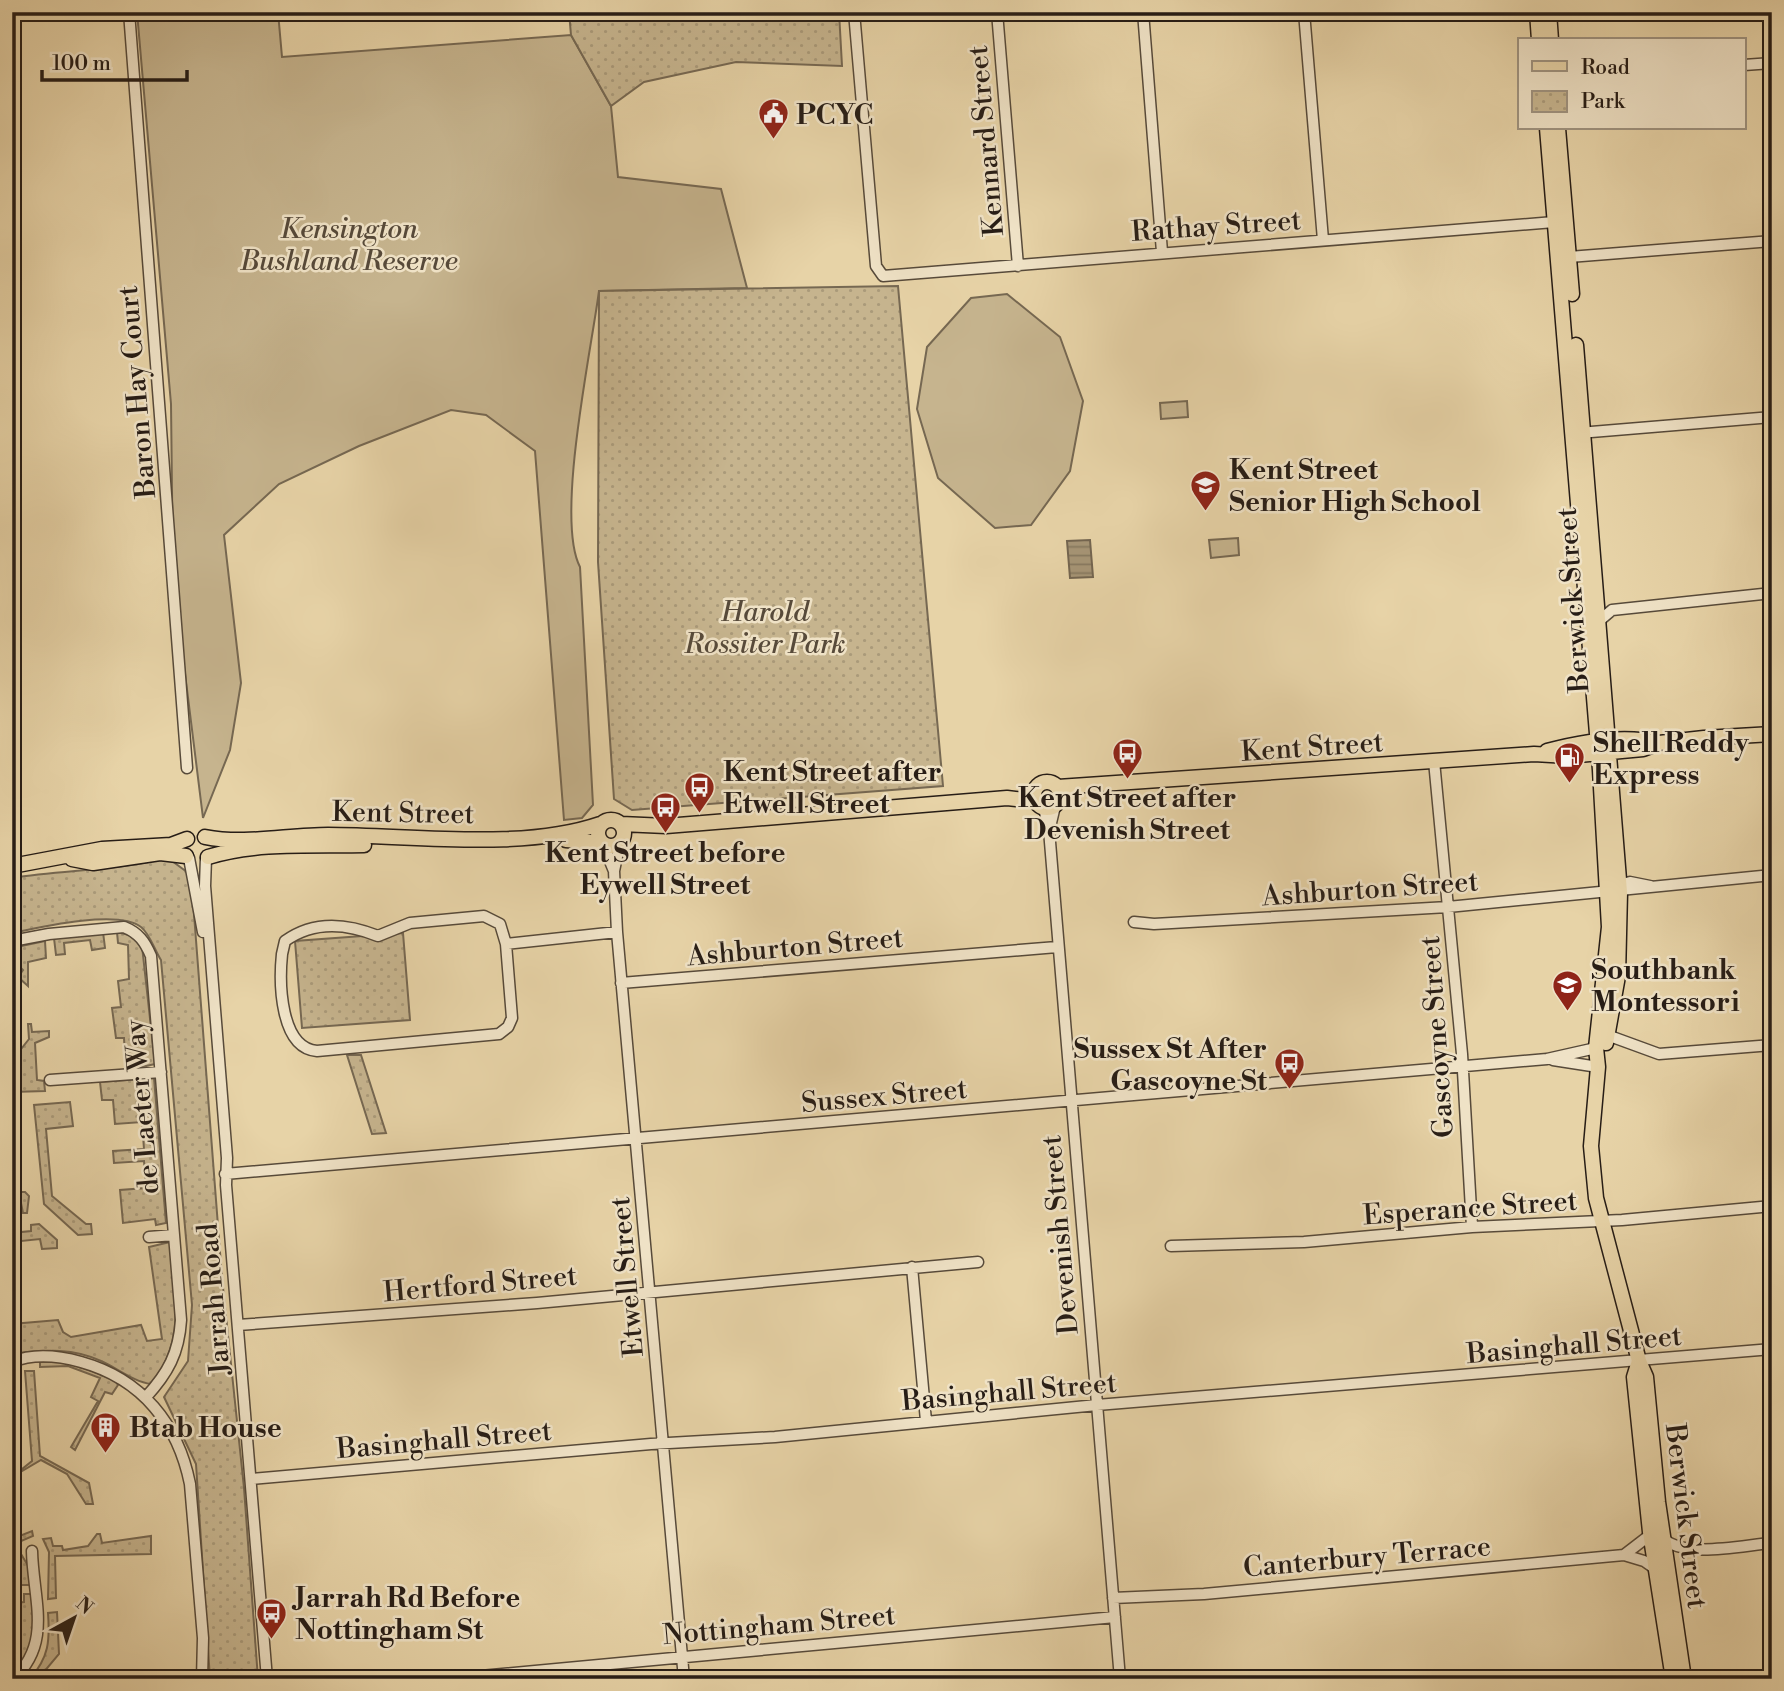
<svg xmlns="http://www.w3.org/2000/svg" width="1784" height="1691" font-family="'Libre Bodoni',serif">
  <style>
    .grass { fill: #c6b48e; stroke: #766852; stroke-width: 2 }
    .park { fill: url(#park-dots); stroke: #766852; stroke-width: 2 }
    .water { fill: url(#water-rules); stroke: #736550; stroke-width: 2 }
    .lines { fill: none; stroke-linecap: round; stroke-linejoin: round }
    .minor-casing { stroke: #574a3a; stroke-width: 13 }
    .major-casing { stroke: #271d16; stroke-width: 17 }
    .minor { stroke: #efe2c6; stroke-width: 10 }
    .major { stroke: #e7d3a7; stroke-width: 14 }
    .labels { text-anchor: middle; stroke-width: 5; stroke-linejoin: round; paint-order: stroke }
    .poi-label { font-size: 28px; font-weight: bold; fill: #271d16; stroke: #efe2c6; text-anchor: start }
    .street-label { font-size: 28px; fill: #271d16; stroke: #efe2c6 }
    .park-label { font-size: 28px; font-style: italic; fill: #574a3a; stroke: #efe2c6 }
  </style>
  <defs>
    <pattern id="park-dots" width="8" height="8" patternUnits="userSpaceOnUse" patternTransform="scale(1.75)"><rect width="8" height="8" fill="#c6b48e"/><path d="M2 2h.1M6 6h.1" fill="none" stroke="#aa9a7a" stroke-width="1.8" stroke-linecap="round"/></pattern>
    <pattern id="water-rules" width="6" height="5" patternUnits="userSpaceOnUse" patternTransform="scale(1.75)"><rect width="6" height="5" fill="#a69576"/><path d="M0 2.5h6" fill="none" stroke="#877960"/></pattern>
  </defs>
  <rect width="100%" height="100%" fill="#e7d3a7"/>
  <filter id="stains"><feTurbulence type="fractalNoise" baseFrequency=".00286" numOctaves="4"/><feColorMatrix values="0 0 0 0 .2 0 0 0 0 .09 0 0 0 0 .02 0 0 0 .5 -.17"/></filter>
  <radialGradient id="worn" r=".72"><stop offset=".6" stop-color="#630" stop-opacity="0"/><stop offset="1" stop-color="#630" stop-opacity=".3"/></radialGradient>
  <path class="grass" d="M137,12H278L282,57L571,35L611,106L618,177L721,189L747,288L599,291C591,352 555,519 580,567L593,805L582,818L564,820L535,451L486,415L451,410L359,446L279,484L224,535L241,683L230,750L203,818L173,577L171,404Z
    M1007,294L1060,337L1083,401L1070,471L1031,525L995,528L938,478L917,409L927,347L971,298Z
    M1187,401L1188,417L1161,419L1160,403Z
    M1238,538L1239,555L1211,558L1209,540Z"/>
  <path class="park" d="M569,12H839L842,66L736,62L644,82L611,106L571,35Z
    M898,286L943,786L632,810L614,799L598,562L599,291Z
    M159,860L172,861L191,875L222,1278L244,1488L258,1679H210L196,1464L164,1397L188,1361L192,1305L161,960C155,951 150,934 141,927C119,909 40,927 12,933V878C61,870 110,871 159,860Z
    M103,932L105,948L92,950L90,940L64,943L65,954L56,955L54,938Z
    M117,932L129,935L142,946L155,1064L142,1067L140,1057H125L124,1038H116L112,1008L121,1007L118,981L129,979L128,945L118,943Z
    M403,933L410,1020L302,1028L295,941Z
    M45,941L46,958L28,962V986L18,977L23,970L12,959V948Z
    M28,1024H31L32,1032L49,1031V1037L35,1043L37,1080L44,1081L45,1091L12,1092V1050L17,1054L29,1039Z
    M347,1055H361L386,1133L372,1134Z
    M154,1078L166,1223L156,1225L155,1219L123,1223L120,1190L146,1188L144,1161L114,1163L113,1151L144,1149L142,1122L115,1124L113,1100H102L100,1082Z
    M70,1102L73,1126L46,1129L52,1196L86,1224H91L92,1234L78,1235L44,1204L34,1105Z
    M15,1130L20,1180L12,1181V1131Z
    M16,1192H25L29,1196L27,1213H23L21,1203L12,1204Z
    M39,1224L57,1240V1248L42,1249L40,1239L12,1242V1233L31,1231V1225Z
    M170,1242C174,1295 187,1340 151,1384C134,1382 117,1368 101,1361C73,1348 47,1350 18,1353L12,1349V1324L58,1320L63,1332L71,1337L141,1325L147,1341L162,1339L149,1247Z
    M65,1361L115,1380L118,1385L112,1394L105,1392L75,1450L71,1447L98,1401L91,1397L100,1378L68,1366L40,1367V1362Z
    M25,1371H34L40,1456L89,1483L93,1504H86L67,1474L41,1460L12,1477L32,1461Z
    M32,1531L33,1536L21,1541L18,1549L30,1569V1585H19L18,1573H12V1539Z
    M97,1534H100L102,1543L151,1536V1554L55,1556L56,1598L48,1599L49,1552L43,1539L51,1538L53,1546H62L63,1550L88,1546Z
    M24,1594H31C34,1619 36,1639 23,1661L12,1653V1629L17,1621L12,1616V1595L15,1603L24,1602Z
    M57,1612L59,1654L38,1679H30C49,1657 50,1641 48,1613Z"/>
  <path class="water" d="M1090,540L1093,577L1070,578L1067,541Z"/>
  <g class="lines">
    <defs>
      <path id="minor" d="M129,12L187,768
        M854,12L876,266L883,276L1554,222
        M997,12L1018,266
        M1143,12L1162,252
        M1304,12L1323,240
        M1744,65L1772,63
        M1569,257L1772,241
        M1579,433L1772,417
        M1599,621L1612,610L1772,593
        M1434,761L1462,1054L1472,1227
        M1044,808L1049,830L1120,1679
        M1050,827L1055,806
        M620,842L614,871L617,932L684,1679
        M603,844L614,871
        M189,858L203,932
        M206,858L205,886L227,1158L226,1185L267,1679
        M1615,886L1630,882L1650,886
        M1134,922L1154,924L1448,907L1772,875
        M12,941L49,934L124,927C139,933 145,942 151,956L181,1320C179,1353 168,1373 146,1397
        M506,944L512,1018L508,1027L499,1034L317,1051C280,1048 279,983 282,954L285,941C314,920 346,923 378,936L410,923L484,916L500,924L506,944L617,932
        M621,983L1057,947
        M1607,1035L1659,1054L1772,1045
        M1553,1060L1598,1067
        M50,1080L161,1072
        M225,1174L1547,1059L1596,1048
        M149,1237L174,1235
        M1171,1246L1304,1242L1472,1227L1622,1220L1772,1206
        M912,1267L926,1421
        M238,1325L537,1303L978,1262
        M12,1362C34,1353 59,1356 81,1362C142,1379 178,1424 190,1484L203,1638L202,1679
        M251,1479L651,1444L775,1437L1097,1405L1772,1349
        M1663,1538C1684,1559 1743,1545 1772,1543
        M1624,1555L1650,1535
        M1113,1598L1204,1594L1624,1555L1644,1561L1657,1570
        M13,1679C53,1643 33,1599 32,1551
        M448,1679L1115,1617"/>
      <path id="major" d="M1537,12L1539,40
        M1549,12L1551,40
        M1547,128L1600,770L1609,927L1596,1048L1598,1067L1591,1146L1596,1198L1639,1361L1646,1377L1658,1502L1684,1679
        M1558,128L1572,294
        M1576,345L1620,892L1618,976L1606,1043
        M1547,751C1581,742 1623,734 1658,743
        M1034 795a13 13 0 1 1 26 0a13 13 0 1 1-26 0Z
        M1058,787L1534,754L1568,756L1643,749L1659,743L1704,738L1772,734
        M598 833a13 13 0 1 1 26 0a13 13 0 1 1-26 0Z
        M621,824L666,826L1007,798L1035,801
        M205,837C245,845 287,835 328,835C412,835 521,851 600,824
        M566,840L603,843
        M208,857C256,842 313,846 364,845
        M72,859L93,863L160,853L186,856
        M12,866L102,849L171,845L187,839
        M1639,1361L1634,1377L1650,1532L1673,1679"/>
    </defs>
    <use href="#minor" class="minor-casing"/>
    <use href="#major" class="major-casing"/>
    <use href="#minor" class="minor"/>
    <use href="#major" class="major"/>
  </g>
  <defs>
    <symbol id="civic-pin" viewBox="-11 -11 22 30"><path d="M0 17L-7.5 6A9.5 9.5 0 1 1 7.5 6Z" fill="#8f2418" stroke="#efe2c6"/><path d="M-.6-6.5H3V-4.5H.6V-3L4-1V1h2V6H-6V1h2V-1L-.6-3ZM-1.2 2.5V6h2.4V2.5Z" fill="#fff"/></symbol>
    <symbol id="school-pin" viewBox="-11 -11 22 30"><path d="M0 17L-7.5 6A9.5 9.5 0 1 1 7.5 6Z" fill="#8f2418" stroke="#efe2c6"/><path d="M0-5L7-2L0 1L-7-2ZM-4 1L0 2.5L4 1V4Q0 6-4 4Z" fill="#fff"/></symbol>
    <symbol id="bus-pin" viewBox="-11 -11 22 30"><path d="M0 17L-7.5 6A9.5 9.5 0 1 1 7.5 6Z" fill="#8f2418" stroke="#efe2c6"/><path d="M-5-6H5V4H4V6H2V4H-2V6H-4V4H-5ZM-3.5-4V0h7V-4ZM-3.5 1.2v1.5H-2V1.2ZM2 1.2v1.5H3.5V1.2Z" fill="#fff"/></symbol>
    <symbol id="fuel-pin" viewBox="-11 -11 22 30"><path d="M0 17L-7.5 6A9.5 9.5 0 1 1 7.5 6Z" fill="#8f2418" stroke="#efe2c6"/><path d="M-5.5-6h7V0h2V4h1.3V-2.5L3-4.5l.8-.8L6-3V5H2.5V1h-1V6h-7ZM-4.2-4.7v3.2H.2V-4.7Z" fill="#fff"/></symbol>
    <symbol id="building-pin" viewBox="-11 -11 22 30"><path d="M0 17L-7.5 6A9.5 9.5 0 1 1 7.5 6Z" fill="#8f2418" stroke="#efe2c6"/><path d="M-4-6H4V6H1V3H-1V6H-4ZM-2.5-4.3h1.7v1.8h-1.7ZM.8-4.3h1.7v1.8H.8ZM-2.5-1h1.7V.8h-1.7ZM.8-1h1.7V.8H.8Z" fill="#fff"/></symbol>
  </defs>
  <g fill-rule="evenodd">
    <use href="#civic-pin" x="756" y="96" width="35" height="47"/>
    <use href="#school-pin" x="1188" y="468" width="35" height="47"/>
    <use href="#bus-pin" x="1110" y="736" width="35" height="47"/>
    <use href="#fuel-pin" x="1552" y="740" width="35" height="47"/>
    <use href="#bus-pin" x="682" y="770" width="35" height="47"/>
    <use href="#bus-pin" x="648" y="790" width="35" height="47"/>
    <use href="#school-pin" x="1550" y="968" width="35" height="47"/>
    <use href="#bus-pin" x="1272" y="1046" width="35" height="47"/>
    <use href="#building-pin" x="88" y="1410" width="35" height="47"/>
    <use href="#bus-pin" x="254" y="1596" width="35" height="47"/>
  </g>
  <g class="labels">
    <g class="poi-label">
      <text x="796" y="124">PCYC</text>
      <text x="1229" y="479">Kent Street<tspan x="1229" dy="32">Senior High School</tspan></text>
      <text x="1593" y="752">Shell Reddy<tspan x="1593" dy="32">Express</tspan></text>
      <text x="723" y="781">Kent Street after<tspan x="723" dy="32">Etwell Street</tspan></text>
      <text x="1127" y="807" text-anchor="middle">Kent Street after<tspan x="1127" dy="32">Devenish Street</tspan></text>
      <text x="665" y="862" text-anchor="middle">Kent Street before<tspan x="665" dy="32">Eywell Street</tspan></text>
      <text x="1591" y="979">Southbank<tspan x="1591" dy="32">Montessori</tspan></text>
      <text x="1267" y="1058" text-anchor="end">Sussex St After<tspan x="1267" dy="32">Gascoyne St</tspan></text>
      <text x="129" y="1437">Btab House</text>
      <text x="295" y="1607">Jarrah Rd Before<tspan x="295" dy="32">Nottingham St</tspan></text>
    </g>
    <g class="street-label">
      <text transform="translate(985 141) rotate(-95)" y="10">Kennard Street</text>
      <text transform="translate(1216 225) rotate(-4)" y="10">Rathay Street</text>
      <text transform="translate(136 392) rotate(-95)" y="10">Baron Hay Court</text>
      <text transform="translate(1572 600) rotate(-94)" y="10">Berwick Street</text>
      <text transform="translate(1312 746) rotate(-4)" y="10">Kent Street</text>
      <text transform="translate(403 812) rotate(1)" y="10">Kent Street</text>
      <text transform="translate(1370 888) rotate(-4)" y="10">Ashburton Street</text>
      <text transform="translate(795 946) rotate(-5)" y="10">Ashburton Street</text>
      <text transform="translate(1436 1037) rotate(-94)" y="10">Gascoyne Street</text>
      <text transform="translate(884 1095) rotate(-5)" y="10">Sussex Street</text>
      <text transform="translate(141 1107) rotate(-95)" y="10">de Laeter Way</text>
      <text transform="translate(1470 1207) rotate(-4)" y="10">Esperance Street</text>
      <text transform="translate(1059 1235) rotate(-95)" y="10">Devenish Street</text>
      <text transform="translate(626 1277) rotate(-95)" y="10">Etwell Street</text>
      <text transform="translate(480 1283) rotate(-5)" y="10">Hertford Street</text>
      <text transform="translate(213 1299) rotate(-95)" y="10">Jarrah Road</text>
      <text transform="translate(1574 1344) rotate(-5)" y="10">Basinghall Street</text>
      <text transform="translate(1009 1391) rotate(-5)" y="10">Basinghall Street</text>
      <text transform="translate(444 1439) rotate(-5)" y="10">Basinghall Street</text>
      <text transform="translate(1687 1516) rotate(83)" y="10">Berwick Street</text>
      <text transform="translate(1367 1556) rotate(-5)" y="10">Canterbury Terrace</text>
      <text transform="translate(779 1624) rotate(-5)" y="10">Nottingham Street</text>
    </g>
    <g class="park-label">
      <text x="349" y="238">Kensington<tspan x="349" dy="32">Bushland Reserve</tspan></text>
      <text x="765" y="621">Harold<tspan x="765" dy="32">Rossiter Park</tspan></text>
    </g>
  </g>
  <rect width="1784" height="1691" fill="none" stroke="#e7d3a7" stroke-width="42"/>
  <rect x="14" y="14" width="1756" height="1663" fill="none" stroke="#271d16" stroke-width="3.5"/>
  <rect x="21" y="21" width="1742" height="1649" fill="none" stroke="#271d16" stroke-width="2"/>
  <rect x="1518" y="38" width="228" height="91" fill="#efe2c6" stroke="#9f9380" stroke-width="2"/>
  <rect x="1532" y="61" width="35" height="10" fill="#e7d3a7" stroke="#9f9380" stroke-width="2"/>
  <text x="1581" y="74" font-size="21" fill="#271d16">Road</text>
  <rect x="1532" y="91" width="35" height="21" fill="url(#park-dots)" stroke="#9f9380" stroke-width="2"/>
  <text x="1581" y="108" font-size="21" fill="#271d16">Park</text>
  <g transform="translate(74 1618) rotate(40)" stroke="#efe2c6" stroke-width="5" paint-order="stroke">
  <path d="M0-5L12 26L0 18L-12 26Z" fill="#271d16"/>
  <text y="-10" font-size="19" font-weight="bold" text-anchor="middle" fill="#271d16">N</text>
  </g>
  <path d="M42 70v10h145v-10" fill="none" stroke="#271d16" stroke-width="3.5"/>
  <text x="52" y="70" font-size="21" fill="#271d16" stroke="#efe2c6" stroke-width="5" paint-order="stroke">100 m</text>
  <rect width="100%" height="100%" filter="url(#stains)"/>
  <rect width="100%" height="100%" fill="url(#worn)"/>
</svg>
